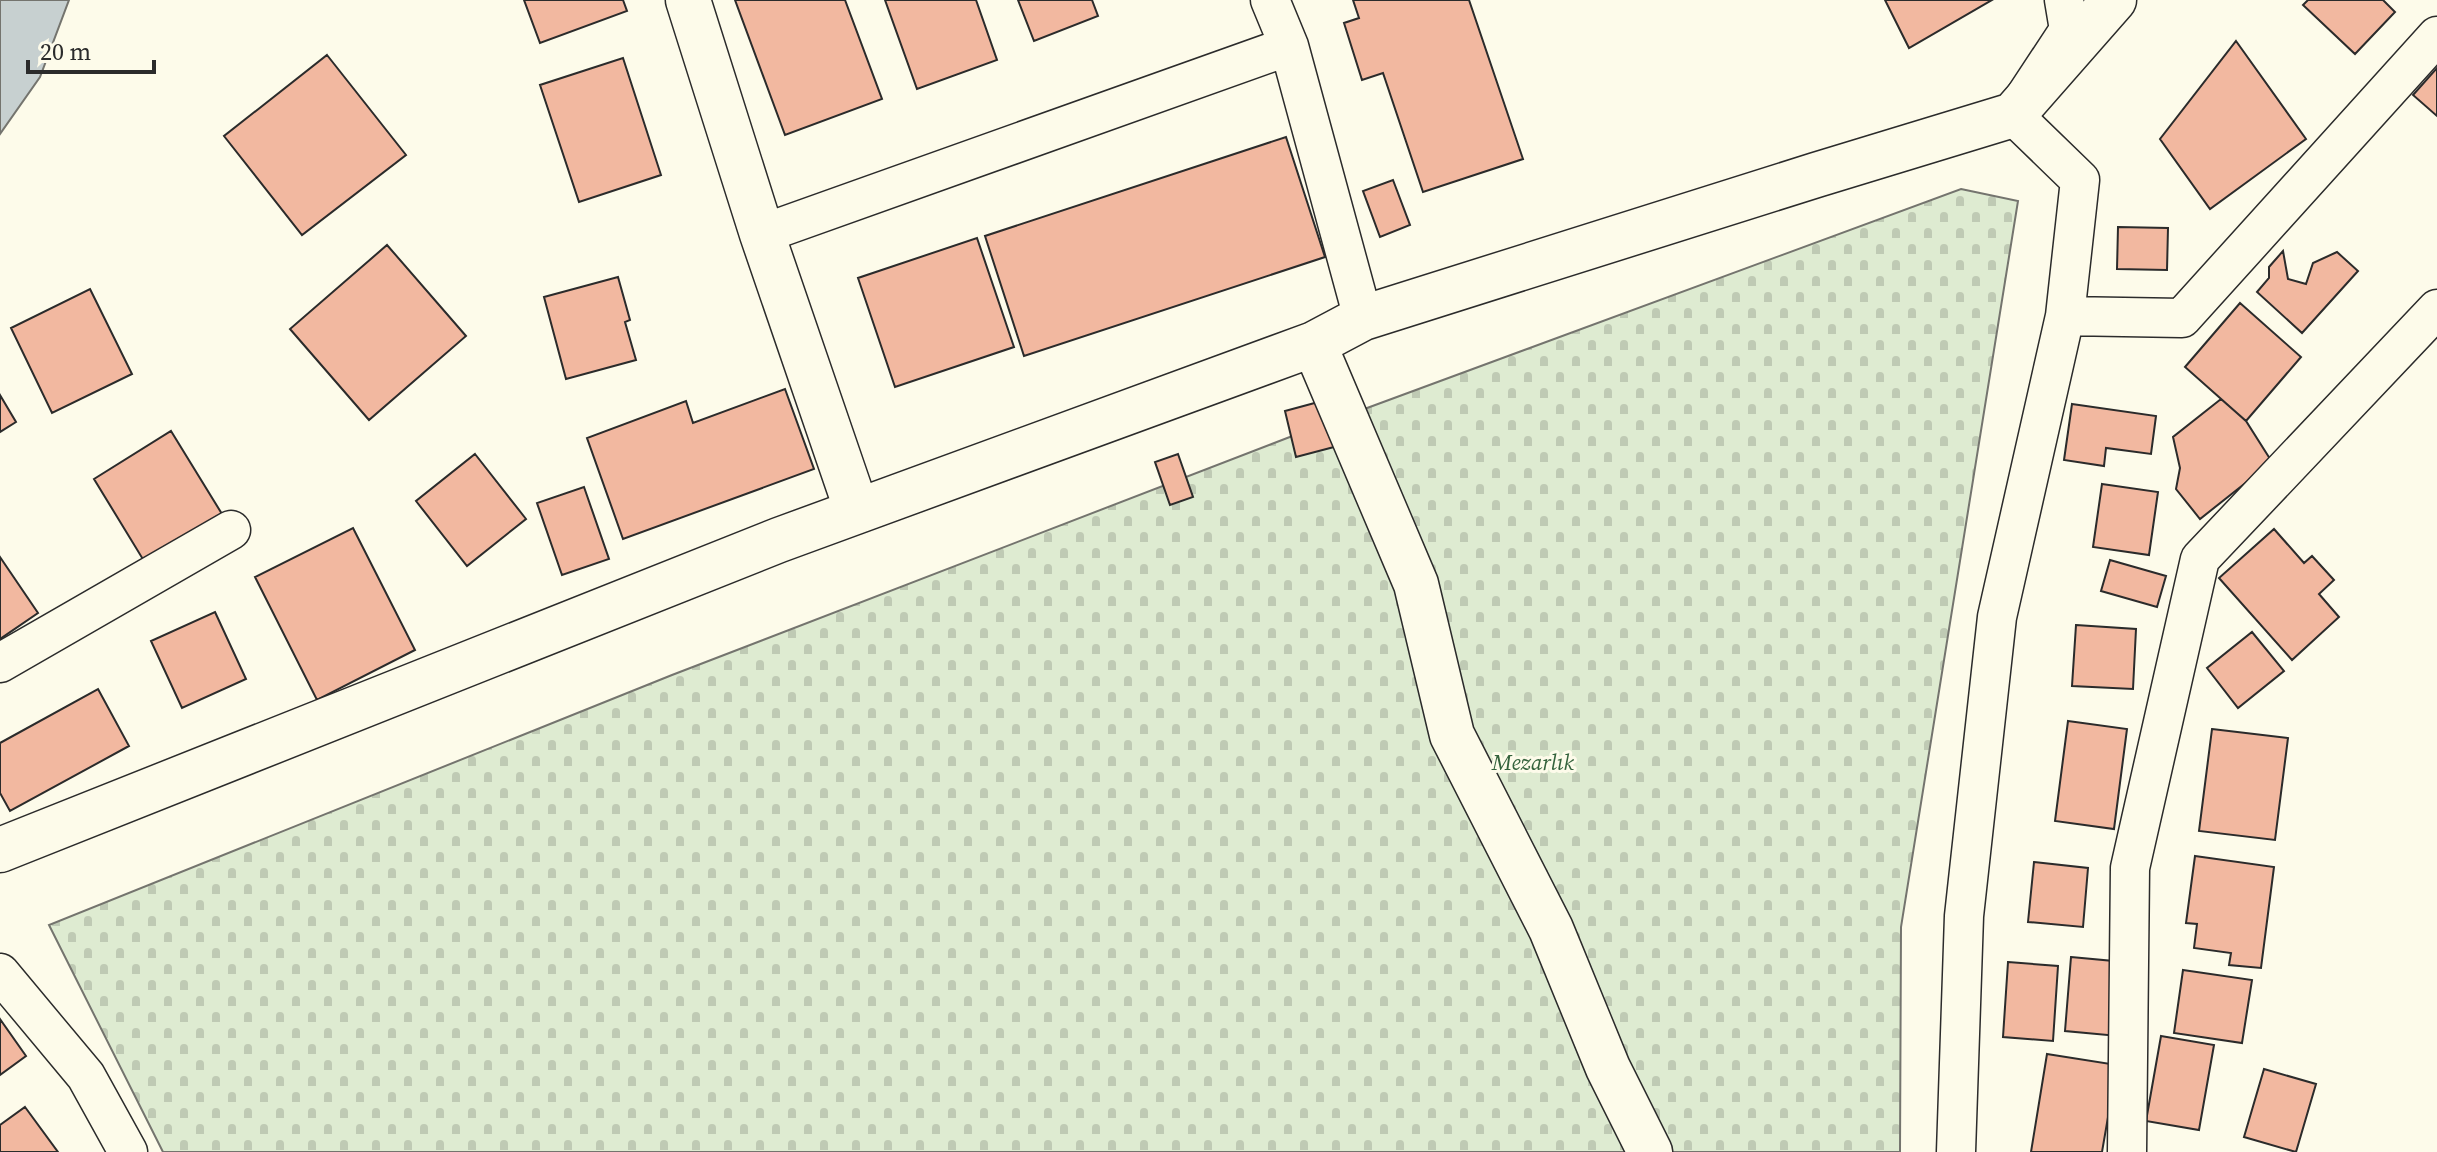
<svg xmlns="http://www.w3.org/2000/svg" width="2437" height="1152" font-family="'Source Serif 4',serif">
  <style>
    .cemetery { fill: url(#cemetery-stones); stroke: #74746e; stroke-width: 2 }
    .water { fill: #c7d0d0; stroke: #74746e; stroke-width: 2 }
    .building { fill: #f2b8a0; stroke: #2b2b2b; stroke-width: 2 }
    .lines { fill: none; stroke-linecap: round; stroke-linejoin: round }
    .street-casing { stroke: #2b2b2b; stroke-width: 41 }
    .secondary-casing { stroke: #2b2b2b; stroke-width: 47 }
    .street { stroke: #fdfbea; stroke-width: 38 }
    .secondary { stroke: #fdfbea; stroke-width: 44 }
    .labels { text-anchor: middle; stroke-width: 6; stroke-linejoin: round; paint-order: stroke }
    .park-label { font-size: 22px; font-style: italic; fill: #34623c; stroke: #fdfbea }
  </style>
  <defs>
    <pattern id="cemetery-stones" width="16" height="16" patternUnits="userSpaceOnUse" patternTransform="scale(2)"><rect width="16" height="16" fill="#deebd1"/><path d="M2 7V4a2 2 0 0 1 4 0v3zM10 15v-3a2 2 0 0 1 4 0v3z" fill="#bfcab4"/></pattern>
  </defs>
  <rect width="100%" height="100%" fill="#fdfbea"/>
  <path class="cemetery" d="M1961,189L2018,201L1901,927L1900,1152H163L49,925L672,675L1321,425Z"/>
  <path class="water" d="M0,0H69L40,77L0,134Z"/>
  <path class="building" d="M524,0H623L627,11L540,43Z
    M735,0H845L882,99L785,135Z
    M885,0H976L997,60L917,89Z
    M1018,0H1092L1098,16L1034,41Z
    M1353,0H1469L1523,159L1423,192L1383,73L1362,80L1344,23L1359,18Z
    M1885,0H1992L1909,48Z
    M2308,0H2383L2395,12L2355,54L2303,5Z
    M2236,41L2306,139L2210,209L2160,139Z
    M327,55L406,155L302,235L224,136Z
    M623,58L661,175L579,202L540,85Z
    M2437,68V116L2413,95Z
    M1286,137L1325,257L1024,356L985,236Z
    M1393,180L1410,225L1380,237L1363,191Z
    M2118,227L2168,228L2167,270L2117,269Z
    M977,238L1014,347L895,387L858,278Z
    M387,245L466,336L369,420L290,329Z
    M2283,251L2288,279L2306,284L2313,263L2337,252L2358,271L2302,333L2257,292L2269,278V267Z
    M618,277L630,320L625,322L636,360L566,379L544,297Z
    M90,289L132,374L52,413L11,328Z
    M2240,303L2301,357L2246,421L2185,367Z
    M785,389L814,469L623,539L587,438L686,401L693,423Z
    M0,395L16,422L0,432Z
    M2221,399L2246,421L2272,462L2200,519L2176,489L2180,468L2173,437Z
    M1322,401L1334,447L1296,457L1285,411Z
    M2072,404L2156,416L2151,454L2106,448L2104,466L2064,460Z
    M171,431L222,514L144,561L94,479Z
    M475,454L526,519L467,566L416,501Z
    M1178,454L1193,497L1170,505L1155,462Z
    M2102,484L2158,492L2149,555L2093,547Z
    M584,487L609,559L562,575L537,503Z
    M353,528L415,650L317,700L255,577Z
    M2274,529L2304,563L2312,556L2334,580L2319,594L2339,617L2292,660L2219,578Z
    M0,557L38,613L0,639Z
    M2110,560L2166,576L2157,607L2101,591Z
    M215,612L246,679L182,708L151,641Z
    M2076,625L2136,629L2133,689L2072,686Z
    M2252,632L2284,671L2238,708L2207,668Z
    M98,689L129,746L10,811L0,793V743Z
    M2068,721L2127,729L2114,829L2055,821Z
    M2212,729L2288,738L2275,840L2199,831Z
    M2195,856L2274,867L2261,968L2229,965L2231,953L2194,948L2197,924L2186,923Z
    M2034,862L2088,868L2083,927L2028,922Z
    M2071,957L2124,962L2118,1036L2065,1031Z
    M2008,962L2058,966L2053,1041L2003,1037Z
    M2183,970L2252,980L2242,1043L2174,1033Z
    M0,1019L26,1056L0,1075Z
    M2161,1036L2214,1045L2199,1130L2146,1121Z
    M2047,1054L2117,1065L2102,1152H2031Z
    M2264,1069L2316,1084L2296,1152L2244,1137Z
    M25,1107L58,1152H0V1125Z"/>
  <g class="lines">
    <defs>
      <path id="street" d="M1270,0L1289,46L1363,318
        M762,234L1289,46
        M2065,316L2182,318L2437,36
        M0,663L231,530
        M0,973L86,1076L128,1152
        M1956,1152L1964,916L1997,617L2065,316L2080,180L2013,115L2069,30L2064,0
        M2127,1152L2130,868L2200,559L2437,309"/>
      <path id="secondary" d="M688,0L762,234L857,511
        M1314,344L1416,584L1452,735L1551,929L1608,1068L1650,1152
        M0,850L779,540L1314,344L1363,318L1816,175L2013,115L2114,0"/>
    </defs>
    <use href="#street" class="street-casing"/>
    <use href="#secondary" class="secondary-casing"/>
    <use href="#street" class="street"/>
    <use href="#secondary" class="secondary"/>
  </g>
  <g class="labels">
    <g class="park-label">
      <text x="1533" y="770">Mezarlık</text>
    </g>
  </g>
  <path d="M28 60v12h126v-12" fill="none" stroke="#2b2b2b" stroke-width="4"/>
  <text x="40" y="60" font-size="24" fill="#2b2b2b" stroke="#fdfbea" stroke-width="6" paint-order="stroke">20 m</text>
</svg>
